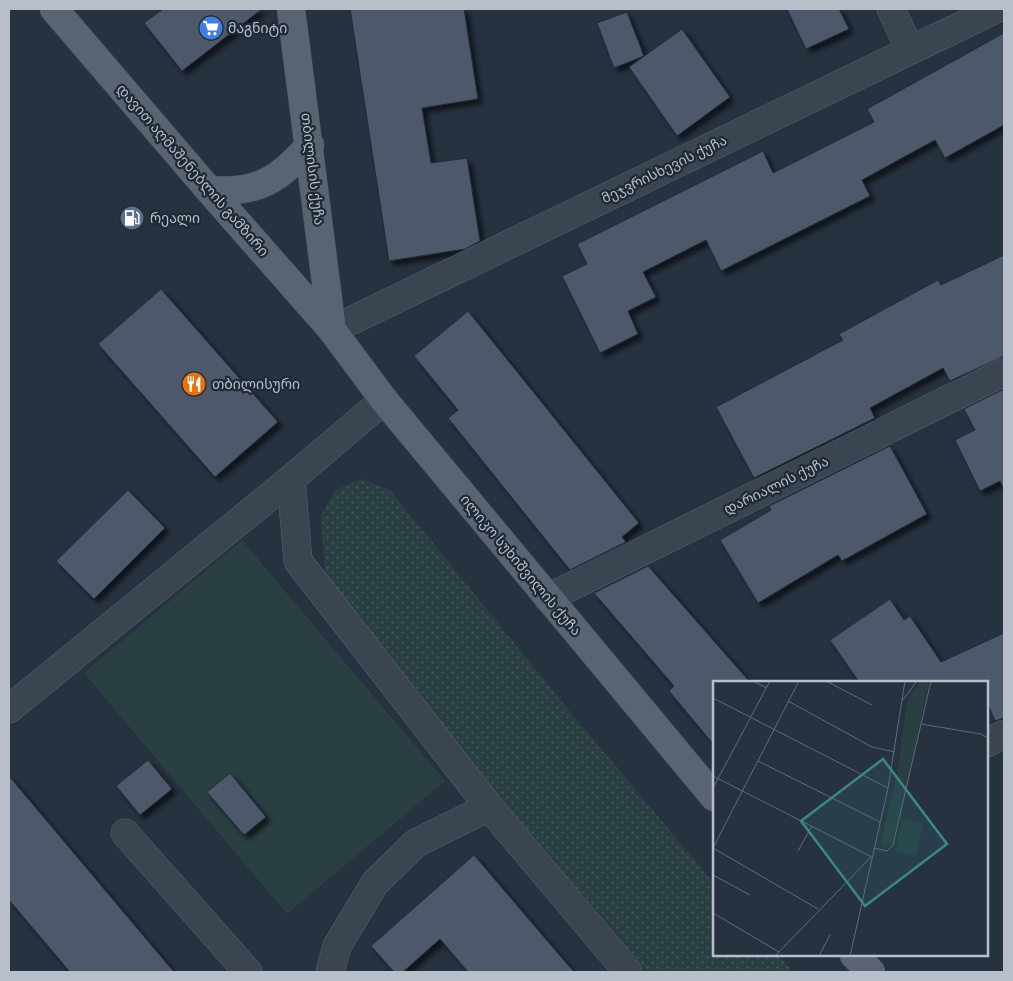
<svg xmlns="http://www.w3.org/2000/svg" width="1013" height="981" font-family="Ubuntu,'Noto Sans Georgian',sans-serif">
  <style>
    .green { fill: url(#green-dots) }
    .pitch { fill: #293f42 }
    .building { fill: #4d596a; stroke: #222b38; filter: url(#shadow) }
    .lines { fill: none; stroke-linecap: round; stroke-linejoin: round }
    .minor-casing { stroke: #59626e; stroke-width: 29 }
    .major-casing { stroke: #454d5a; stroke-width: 29 }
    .minor { stroke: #3b4451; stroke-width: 28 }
    .major { stroke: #596371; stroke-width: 28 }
    .labels { text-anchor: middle; stroke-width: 4.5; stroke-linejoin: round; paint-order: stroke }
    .poi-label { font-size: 14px; fill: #b8bfcb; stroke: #202936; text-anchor: start }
    .street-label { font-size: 14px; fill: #b8bfcb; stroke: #202936 }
    .inset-road { fill: none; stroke: #616a78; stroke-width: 1 }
    .view { fill: #398885; fill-opacity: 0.15; stroke: #398885; stroke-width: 2.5 }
    .inset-edge { fill: none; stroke: #b8bfcb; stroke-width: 2.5 }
  </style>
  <defs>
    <pattern id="green-dots" width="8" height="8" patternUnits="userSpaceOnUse" patternTransform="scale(1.25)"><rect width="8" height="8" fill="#293f42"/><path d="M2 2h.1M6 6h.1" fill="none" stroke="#46595c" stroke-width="1.8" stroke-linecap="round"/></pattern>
    <filter id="shadow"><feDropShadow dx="4.5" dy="4.5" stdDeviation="2.5" flood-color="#0009"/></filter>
  </defs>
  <rect width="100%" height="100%" fill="#273241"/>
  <path class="green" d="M361,479L390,490L572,714L714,883V955H778L793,972H647L511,815L325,573L321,516L335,490Z"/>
  <path class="pitch" d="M242,540L445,781L287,914L84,673Z"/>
  <path class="building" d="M163,9H262L182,71L144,23Z
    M350,9H464L478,99L422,108L431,163L467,158L480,241L465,249L389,261Z
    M787,9H839L849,29L806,49Z
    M627,12L644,56L614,68L597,23Z
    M682,29L730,97L677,136L629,67Z
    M1004,33V125L945,158L935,140L862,180L870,196L721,271L706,240L643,272L656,297L628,311L638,334L600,353L562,276L587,264L577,244L763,151L773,173L874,122L867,109Z
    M1004,255V356L950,381L943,368L870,408L875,418L754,478L716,407L843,340L839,334L938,280L941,285Z
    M161,289L278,422L215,477L98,344Z
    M468,311L639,523L622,537L626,542L570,570L448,418L458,410L414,356Z
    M1004,389V490L1000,481L980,491L955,440L975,430L964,409Z
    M890,446L927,514L842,561L838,555L758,603L720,540L771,510L769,506Z
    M128,490L165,528L94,599L56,561Z
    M648,566L750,682H714V745L669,691L674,686L594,593Z
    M890,599L904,620L910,616L941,662L1004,633V718L995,721L987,702V682H859L830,640Z
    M148,760L172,789L140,815L116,786Z
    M230,773L266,817L244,835L207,792Z
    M9,776L174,972H70L9,900Z
    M474,855L574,972H468L440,939L403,972H394L371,946Z"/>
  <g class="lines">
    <defs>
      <path id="minor" d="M891,9L910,50
        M332,330L996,9
        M291,479L298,561L489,807L628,972
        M548,598L1004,372
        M9,709L291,479L384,400
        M987,743L1004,734
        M125,833L248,972
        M330,972L337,946L375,883L416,843L489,807"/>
      <path id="major" d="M54,9L209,190L332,330L384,400L714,797
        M291,9L332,330
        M209,190C257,194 279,180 310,145
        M854,955L871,972"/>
    </defs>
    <use href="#minor" class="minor-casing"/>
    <use href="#major" class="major-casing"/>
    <use href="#minor" class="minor"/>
    <use href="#major" class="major"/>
  </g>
  <defs>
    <symbol id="supermarket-disc" viewBox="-11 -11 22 22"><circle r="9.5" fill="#3f7fe0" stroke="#202936"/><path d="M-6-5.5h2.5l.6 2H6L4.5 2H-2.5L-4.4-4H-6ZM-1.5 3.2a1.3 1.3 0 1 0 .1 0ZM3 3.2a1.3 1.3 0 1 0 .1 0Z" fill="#fff"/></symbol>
    <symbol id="fuel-disc" viewBox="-11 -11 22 22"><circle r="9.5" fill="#5c6f8a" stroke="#202936"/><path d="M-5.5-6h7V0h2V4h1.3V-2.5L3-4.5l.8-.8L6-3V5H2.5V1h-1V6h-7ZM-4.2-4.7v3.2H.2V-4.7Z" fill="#fff"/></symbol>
    <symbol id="restaurant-disc" viewBox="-11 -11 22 22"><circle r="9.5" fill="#e8710a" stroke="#202936"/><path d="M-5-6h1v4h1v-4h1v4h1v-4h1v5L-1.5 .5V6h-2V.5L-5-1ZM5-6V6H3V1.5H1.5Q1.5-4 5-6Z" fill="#fff"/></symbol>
  </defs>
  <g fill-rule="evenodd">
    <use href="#supermarket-disc" x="197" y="14" width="28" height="28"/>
    <use href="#fuel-disc" x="118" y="204" width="28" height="28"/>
    <use href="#restaurant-disc" x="180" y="370" width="28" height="28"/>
  </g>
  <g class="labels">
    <g class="poi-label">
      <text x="228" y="33">მაგნიტი</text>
      <text x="150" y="223">რეალი</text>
      <text x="212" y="389">თბილისური</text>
    </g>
    <g class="street-label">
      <text transform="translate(313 169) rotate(83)" y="5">თბილისის ქუჩა</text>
      <text transform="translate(664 169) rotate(-26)" y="5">მეჯვრისხევის ქუჩა</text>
      <text transform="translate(193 170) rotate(49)" y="5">დავით აღმაშენებლის გამზირი</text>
      <text transform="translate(776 485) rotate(-26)" y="5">დარიალის ქუჩა</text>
      <text transform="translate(521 565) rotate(50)" y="5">ილიკო სუხიშვილის ქუჩა</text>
    </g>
  </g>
  <g transform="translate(713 681)">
    <rect width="275" height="275" fill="#273241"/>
    <path d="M208,0H216L188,131L179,161L172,166L168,161L185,88L194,20Z" fill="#293f42"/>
    <path d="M189,138L210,143L203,175L182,170Z" fill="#293f42"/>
    <path class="inset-road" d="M40,0L54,7M113,0L159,24M0,17L175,107M190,19L204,0M75,20L159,66L182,71M208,43L268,53L275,57M45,80L167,141M0,95L159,176M0,107L57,0M0,167L86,0M0,167L105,228M161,167L174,170L180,164L218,0M85,170L99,145M0,194L37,214M0,232L66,271M62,275L158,176M106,275L117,254M137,275L175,107L192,0"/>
    <path class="view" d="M170,78L234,163L152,225L88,140Z"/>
    <rect width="275" height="275" class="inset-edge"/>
  </g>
  <rect width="1013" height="981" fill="none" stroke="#b8bfcb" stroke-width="20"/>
</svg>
